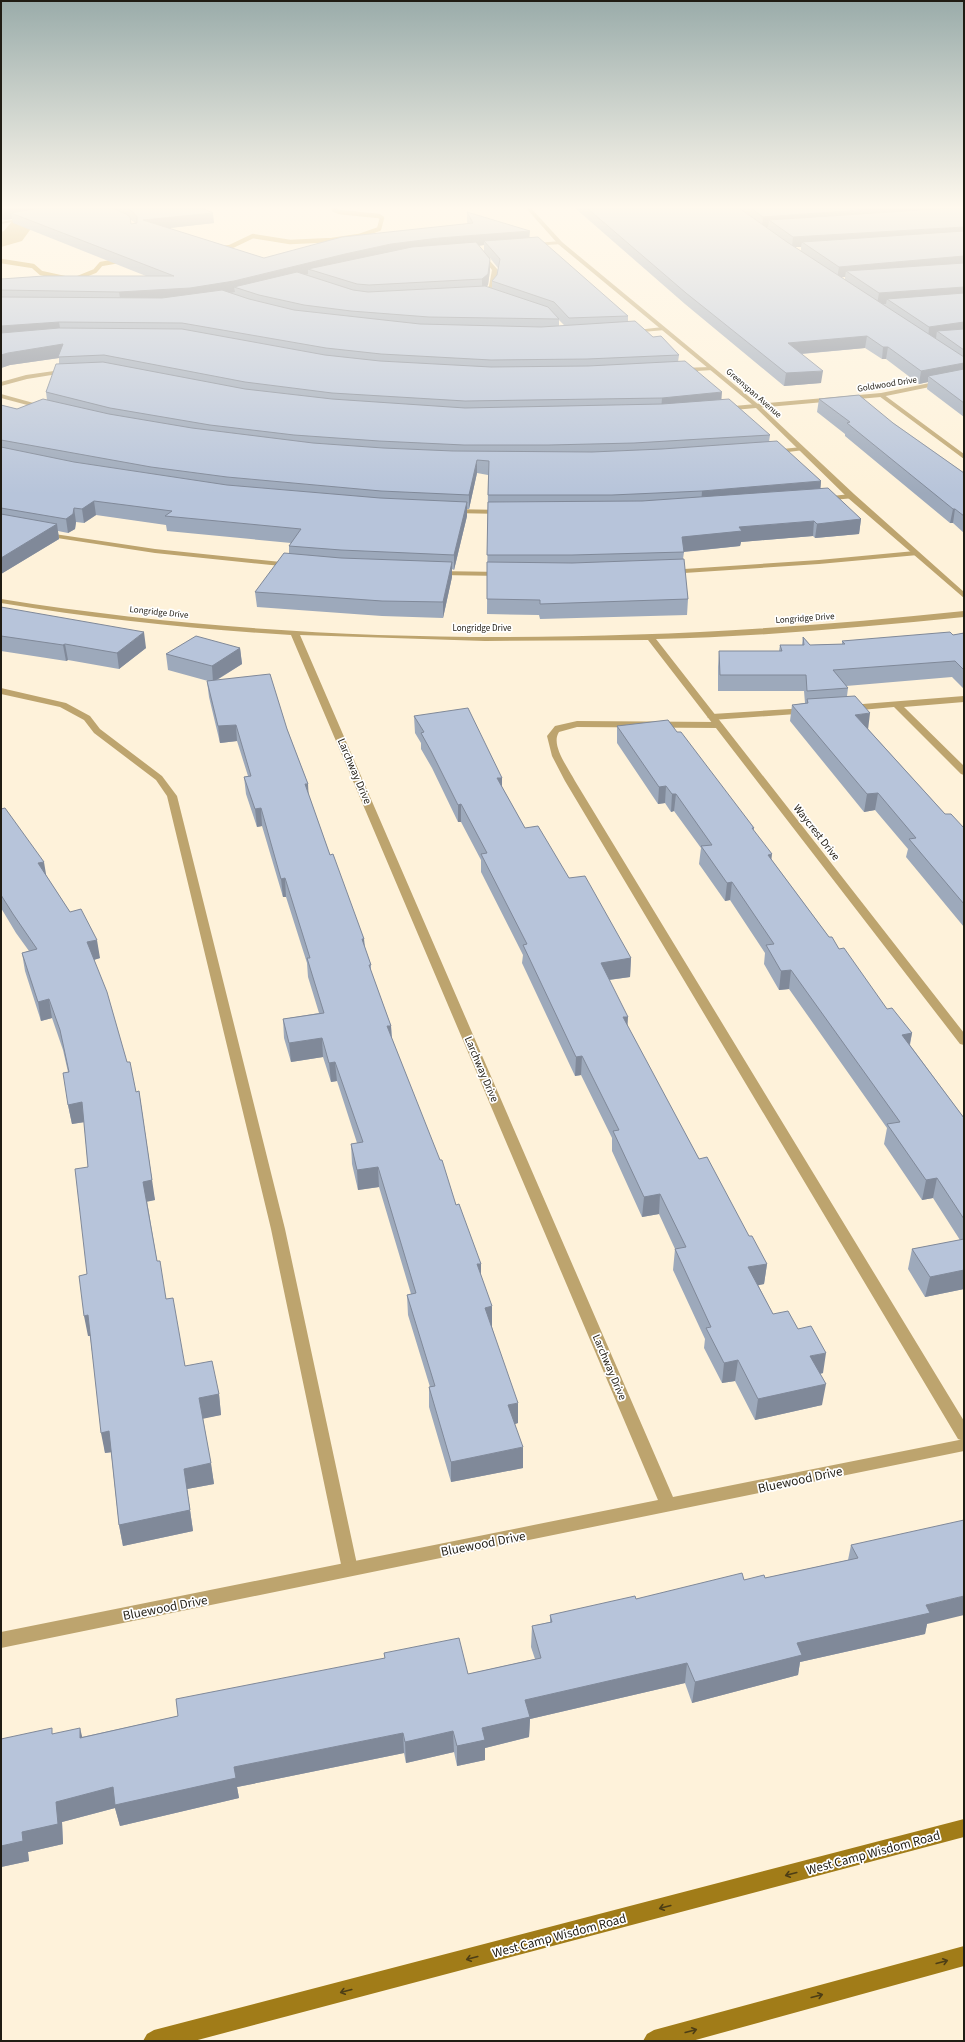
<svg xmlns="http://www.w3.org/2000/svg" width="965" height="2042" font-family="'Source Sans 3',sans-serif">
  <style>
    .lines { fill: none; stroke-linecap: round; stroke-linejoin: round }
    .stream { stroke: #c6a14c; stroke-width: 4.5 }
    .river { fill: #c6a14c; fill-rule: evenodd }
    .service { fill: #bda46e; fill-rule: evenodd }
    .minor { fill: #bda46e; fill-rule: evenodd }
    .tertiary { fill: #bda46e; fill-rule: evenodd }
    .secondary { fill: #a17c18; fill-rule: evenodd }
    .wall { fill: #9da9bb; fill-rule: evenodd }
    .shaded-wall { fill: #808999 }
    .building { fill: #b7c4da; stroke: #808999 }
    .oneway { stroke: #4d3e15 }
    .labels { text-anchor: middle; stroke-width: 3.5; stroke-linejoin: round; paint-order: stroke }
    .far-street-label { font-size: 9px; fill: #201c13; stroke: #fff }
    .street-label { font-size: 11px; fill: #201c13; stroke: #fff }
    .near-street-label { font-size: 13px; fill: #201c13; stroke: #fff }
  </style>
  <rect width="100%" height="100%" fill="#fef2da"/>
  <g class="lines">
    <path class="stream" d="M215,249L230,247L253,236L290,242L332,240L359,236L379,229L382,218L379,216L339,212L334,210L335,208
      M1,261L33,266L41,273L73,280L95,271L101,264L124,260"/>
    <path class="river" d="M23,208H46L22,241L1,247V232L4,231Z"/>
    <path class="service" d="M477,251H481L498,270L495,286L485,296L482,294L489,286L492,270Z
      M711,367L714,369L713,370L680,372L677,370L680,368Z
      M1,394L48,407L49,408L46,410L1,398Z
      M879,394H883L964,454V459L879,396Z
      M802,447L804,448V450L772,454L769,452L772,450Z
      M41,532L155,549L291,563L295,565L291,567L155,553L44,536H41Z
      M915,551L919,553L918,555L819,564L669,574L665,572L669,570L819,560Z
      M435,571L503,572L507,574L503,576L438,575L434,573Z
      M1,688L66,703L90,716L100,729L162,776L177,796L285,1229L358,1569L356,1574L350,1576L344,1574L342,1569L271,1229L167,796L156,780L94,733L84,720L60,707L1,694Z
      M964,696V702L904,707L964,766V775L961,774L894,707L850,711L845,708L850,705Z
      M807,708L810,709V713L712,720L707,717L712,714Z
      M577,721L718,722L723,725L718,728L577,727L559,732C550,745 569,769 575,781L964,1421V1441L958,1439L565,781L552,756L547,736L555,726Z"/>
    <path class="minor" d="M560,241L562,244L530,246L527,244Z
      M663,327L665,330L631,333L628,331Z
      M68,369L70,370V372L27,379L1,386V382L26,375Z
      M964,376V380L881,397L723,411L720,409L723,407L881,393Z
      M851,494H854V498L822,501L818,499L822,497Z
      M449,509L504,510L508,512L504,514L452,513H449Z
      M1,599C319,650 645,645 964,611V617C862,627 759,637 656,639L964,1033V1045L960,1044L648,640L485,641L300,635L673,1497L964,1439V1451L1,1648V1632L658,1500L291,635C194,629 97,619 1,603Z"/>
    <path class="tertiary" d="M526,208H531L562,242L759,405L854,494L964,592V598L848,498L755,407L558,244Z
      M29,217V219L1,224V222Z"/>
    <path class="secondary" d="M964,1819V1837L194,2041H143L147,2034L154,2030Z
      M964,1946V1966L692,2041H643L647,2034L654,2030Z"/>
  </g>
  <path class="wall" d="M1,208H202L214,223L168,228L264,258L468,224L467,222V212L530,237L628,316V322L653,337L679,355L678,362L721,399L770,435L769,442L821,481L820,488L861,519L859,534L815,538L813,536L741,542L740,546L684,552L683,559L688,599L687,615L540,619L539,615L487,614L488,475L477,473L469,509H467V516L454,570L452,569V577L443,618L382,616L257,607L255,592L289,553V546L291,543L167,531L166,525L96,515L84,523L76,522L75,529L68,533L58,531L59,539L1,574V405L17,409L47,400L46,392L59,363V358L10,365L1,368V279L146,276L13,223L12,219L4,220L1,219ZM131,220L134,222L135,223L131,224ZM484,245V251L479,246ZM490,258L498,268L497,275L492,281V288L486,287L488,285L490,270ZM559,320L564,325L559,326Z
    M575,208H964V417L927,389L928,382L919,384L886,359H882L865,348L802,354L821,383L784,386L685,304ZM795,247H801V251ZM841,277H845V280Z
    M819,399L893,423L964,473V533L953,523H950L845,436V434L817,412Z
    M1,607L146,648L119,669L68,660L66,661L1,651Z
    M964,633V689L952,677L846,686L848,688L847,696L868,729L945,814L964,828V927L906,857L908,849L875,810L864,812L790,721L792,705L805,703L804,691H718V667L719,651H779L780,645H802L803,637L810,645L842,644V641L953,635Z
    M240,648L242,664L217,680L287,729L308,784V793L330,855L364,939L365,948L371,965V971L391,1026L392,1039L456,1205L481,1276L492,1327L518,1423L515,1424L523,1468L451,1482L429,1407V1387H430L408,1315L407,1295L411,1294L379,1187L358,1190L352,1164L351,1144L357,1143L337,1081L331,1082L323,1057L291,1062L284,1038L283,1019L319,1013L308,977L307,963L286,897H283L262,826L257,827L246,794L244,777L248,776L237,741L220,743L209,697L207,681H208L168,670L166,654Z
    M414,716L502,787L525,828L569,878L631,958L630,977L609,980L627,1026L699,1159L767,1264L764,1284L758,1285L773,1314L823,1373L820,1374L822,1405L755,1420L735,1381L722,1383L704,1348L705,1339L673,1270L675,1249L659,1214L642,1217L612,1151V1138L581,1075L575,1076L522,963L523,955L481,872V860L461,822H458L432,768L421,749V743L415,733Z
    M617,726L677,732L754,828V831L771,859L829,937L887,1009L912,1033L910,1045L964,1118V1289L925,1297L908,1269L912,1249L960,1240L933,1198L922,1200L884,1144L887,1128L789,989L779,990L764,964L765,953L730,900L725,901L699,864L701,848L674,811L671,812L665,803L658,804L617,743Z
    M1,809L47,877L100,958L94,960L155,1200L147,1201L157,1261L166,1299L185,1366L219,1394L221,1415L203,1418L214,1484L187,1489L193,1531L123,1546L119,1525L111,1452L105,1453L90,1336H88L87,1274L88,1167L84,1122L72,1124L68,1105V1072L63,1050L52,1018L41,1021L25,971L22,953L29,951L16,933L1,908Z
    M851,1545L927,1624L925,1634L800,1662L798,1675L692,1703L685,1683L530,1719L529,1737L485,1748V1760L457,1766L454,1752L406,1763L404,1753L237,1787L239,1798L120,1826L115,1808L62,1822L63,1844L28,1852L29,1861L1,1867L54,1734L82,1737L178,1716L385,1658L384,1653L468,1674L535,1659L531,1647L532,1626L550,1622V1615L744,1580L765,1578L848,1560Z"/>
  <path class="shaded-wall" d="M11,208H71L11,213L12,219L4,220L3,210Z
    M886,208H964L769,220L768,227H762L763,217Z
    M213,213L214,223L144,231L143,220Z
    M964,227V237L802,242L801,247H792L793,237Z
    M530,231L529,242L484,241V245L439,249L308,269V274L243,290L234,287L235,292L191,300L121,304L119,292L345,254L391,244L439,238Z
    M964,256V267L846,271L845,277L837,278L839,267Z
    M490,259V270L488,285L482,291V279Z
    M964,287V298L887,299L886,304H877L879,293Z
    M59,322L61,334L1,338V326Z
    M964,322V334L937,331L936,338L928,339L929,327Z
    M867,336L865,348L787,355L788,343Z
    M63,344L59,358L10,365L1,368V355L8,353Z
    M883,347H888L886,359H882Z
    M964,363V375L928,376V382L919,384L921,371Z
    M823,371L821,383L784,386L786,373Z
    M722,392L721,405L661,410L662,398Z
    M477,460V473L469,509V495Z
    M821,481L820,496L701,505L702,491Z
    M94,501L96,515L84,523L82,509Z
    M467,502V516L454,570V555Z
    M74,508L76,522L75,529L68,533L66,519Z
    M953,509H955L953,523H950Z
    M861,519L859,534L815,538L817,524Z
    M814,521L813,536L741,542L740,546L681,552L682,537L739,527Z
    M57,524L59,539L1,574V558Z
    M452,562V577L443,618V602Z
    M144,632L146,648L119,669L117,653Z
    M65,644L68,660L66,661L63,645Z
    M240,648L242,664L213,682L212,666Z
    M870,713L868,730L855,715Z
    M236,725L237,741L220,743L218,726Z
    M497,778H502V795Z
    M305,784H308L309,801Z
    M666,786L665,803L658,804L659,787Z
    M878,793L875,810L864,812L867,794Z
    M672,794H676L674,811L671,812Z
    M461,804V822H458V805Z
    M261,808L262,826L257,827L255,809Z
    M772,854L770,872L768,855Z
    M44,862L47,880L38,863Z
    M285,878L286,897H283L281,879Z
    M732,882L730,900L725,901L727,883Z
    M362,939H364L365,958Z
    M97,940L100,958L90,961L87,942Z
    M631,958L630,977L600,981L601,963Z
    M791,970L789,989L779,990L781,971Z
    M49,999L52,1018L41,1021L38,1002Z
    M623,1017H628L627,1036Z
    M387,1026H391L392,1045Z
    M912,1033L908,1052L902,1035Z
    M322,1038L323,1057L291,1062L289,1043Z
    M582,1056L581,1075L575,1076L576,1057Z
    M335,1062L337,1081L331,1082L329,1063Z
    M139,1091L155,1200L146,1202L143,1182Z
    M82,1102L85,1122L72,1124L68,1105Z
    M378,1167L379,1187L358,1190L357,1170Z
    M937,1178L933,1198L922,1200L926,1180Z
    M660,1194L659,1214L642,1217L644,1197Z
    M477,1264H481V1284Z
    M767,1264L764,1284L746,1288L748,1267Z
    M964,1270V1289L925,1297L930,1277Z
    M492,1306V1327L485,1328V1308Z
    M88,1315L92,1336H88L84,1316Z
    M826,1353L823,1373L806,1377L810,1356Z
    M738,1360L735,1381L722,1383L724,1363Z
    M826,1384L822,1405L755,1420L758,1399Z
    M219,1394L221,1415L202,1419L199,1398Z
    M518,1403V1423L508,1426V1405Z
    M109,1431L113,1452L105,1453L101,1433Z
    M523,1447V1468L451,1482V1462Z
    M211,1463L214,1484L187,1489L193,1531L123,1546L119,1525L184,1469Z
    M964,1596V1615L927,1624L925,1634L800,1662L798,1675L692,1703L695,1682L797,1643L926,1605Z
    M687,1663L685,1683L530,1719L529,1737L485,1748V1760L457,1766V1746L482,1728L525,1700Z
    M80,1728L85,1748L80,1738Z
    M453,1731L454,1752L406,1763L405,1742Z
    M403,1733L404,1753L237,1787L239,1798L120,1826L115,1808L62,1822L63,1844L28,1852L29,1861L1,1867V1846L22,1832L56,1802L113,1787L234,1767Z"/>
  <path class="building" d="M1,208H11L3,210L1,209Z
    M40,208H112L126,214L130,217L131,224L137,223V217L133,212L127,208H202L213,213L143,220L264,258L342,237L473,223L467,212L530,231L439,238L391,244L345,254L234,281L190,288L119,292L1,290V279L44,276H174L11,213Z
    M587,208H739L787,242L964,357V363L921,371L888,347H883L867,336L788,343L823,371L786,373L686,293Z
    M751,208H886L763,217Z
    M951,208H964V227L793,237L769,220Z
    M964,231V256L839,267L802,242Z
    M538,237L628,316L569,318L554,302L492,281L497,275L500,259L484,241Z
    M476,242L490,259L488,274L482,279L369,285L357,284L308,269L412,247Z
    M964,263V287L879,293L846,271Z
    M297,272L353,290L368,292L485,286L548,307L559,319L429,317L351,311L304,305L259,295L234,287Z
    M222,290L249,299L294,310L420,324L541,327L635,321L653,337L661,336L679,355L587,359L491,360L381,354L326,348L182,323L59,322L1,326V297L162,298Z
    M964,293V322L929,327L887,299Z
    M59,328L182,329L325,355L380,361L491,367L588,366L685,361L722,392L662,398L465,401L332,393L245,382L104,355L58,357L63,344L8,353L1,355V333Z
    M964,329V350L937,331Z
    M103,362L245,389L332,399L465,408L662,404L729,399L770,435L634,443L549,445H464L379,441L294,435L210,425L110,408L46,392L56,364Z
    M964,369V403L928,376Z
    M859,395L893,423L964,473V516L955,509H953L847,423L850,422L819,399Z
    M43,399L109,414L192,428L313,443L383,448L453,451L592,452L662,449L777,441L821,481L702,491L612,495H488L489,461L477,460L469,495L381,491L227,477L151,467L1,440V405L17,409Z
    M1,447L74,462L227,485L380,498L467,502L454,555L341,550L289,546L301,529L165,516L172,511L94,501L82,509L74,508L73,514L66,519L1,508Z
    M828,488L861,519L817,524L814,521L739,527L742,531L682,537L684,552L572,555H487L488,502L642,501Z
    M1,514L57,524L1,558Z
    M284,553L341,558L452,562L443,602L382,601L255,592Z
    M684,559L688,599L540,604V600L487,599V562L572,563Z
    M1,607L144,632L117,653L65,644L63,645L1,636Z
    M950,632L953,635L964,633V670L955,661L833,670L848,688L807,691L806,675H720L719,651H782L780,645H804L803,637L810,645L845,644L842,641Z
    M196,636L240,648L212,666L166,654Z
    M270,674L287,729L308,784H305L330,855L333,854L364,939H362L371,965H369L391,1026H387L440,1160H442L456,1205L459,1204L481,1264H477L492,1306L485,1308L518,1403L508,1405L523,1447L451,1462L429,1387L435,1386L407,1295L416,1293L378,1167L357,1170L351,1144L363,1142L335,1062L329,1063L322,1038L289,1043L283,1019L324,1013L307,958H310L285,878L281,879L261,808L255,809L244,777L251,776L236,725L218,726L207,681Z
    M855,696L870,713L855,715L945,814H951L964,828V904L909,839L916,838L878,793L867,794L792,705L808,703L807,699Z
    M468,708L502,778H497L525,828L538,826L569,878L585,876L631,958L601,963L628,1017H623L699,1159L707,1157L749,1236H752L767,1264L748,1267L773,1314L788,1311L798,1329L811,1326L826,1353L810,1356L826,1384L758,1399L738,1360L724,1363L706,1328L711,1327L675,1249L686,1247L660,1194L644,1197L613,1131L619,1130L582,1056L576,1057L523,945L527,944L481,854L487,853L461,804L458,805L431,751L421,733L424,732L414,716Z
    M668,720L677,732H681L754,828H752L772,854L768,855L829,937H832L839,949L844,948L887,1009L892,1008L912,1033L902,1035L964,1118V1219L937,1178L926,1180L887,1124L900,1122L791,970L781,971L766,945L774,944L732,882L727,883L701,846L712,845L676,794H672L666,786L659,787L617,726Z
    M5,808L44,862L38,863L70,912L81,909L97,940L87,942L107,992L127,1062H130L136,1092L139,1091L152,1180L143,1182L157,1261H160L166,1299L173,1298L185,1366L212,1361L219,1394L199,1398L211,1463L184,1469L190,1510L119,1525L109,1431L101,1433L88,1315L84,1316L79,1276L87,1274L75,1169L88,1167L82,1102L68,1105L63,1073L69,1072L60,1030L49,999L38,1002L22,953L37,949L13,914L1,895V809Z
    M964,1239V1270L930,1277L912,1249Z
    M964,1520V1596L926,1605L930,1613L797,1643L802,1655L695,1682L687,1663L525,1700L530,1717L482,1728L485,1740L457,1746L453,1731L405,1742L403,1733L234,1767L236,1778L115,1805L113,1787L56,1802L58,1824L22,1832L23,1841L1,1846V1739L52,1728V1734L80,1728V1738L178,1716L176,1699L385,1658L384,1653L459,1638L468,1674L541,1658L532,1626L552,1622L550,1615L635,1596L636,1599L742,1573L744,1580L764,1575L765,1578L858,1558L851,1545Z"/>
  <defs><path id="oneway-shaft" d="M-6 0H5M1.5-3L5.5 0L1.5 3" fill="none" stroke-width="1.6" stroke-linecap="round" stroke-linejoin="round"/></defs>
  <g class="oneway">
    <use href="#oneway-shaft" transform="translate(791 1874) rotate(165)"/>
    <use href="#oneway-shaft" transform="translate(665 1907) rotate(165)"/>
    <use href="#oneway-shaft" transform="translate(472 1958) rotate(165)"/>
    <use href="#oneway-shaft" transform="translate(942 1962) rotate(-15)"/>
    <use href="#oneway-shaft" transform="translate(346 1991) rotate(165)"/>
    <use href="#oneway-shaft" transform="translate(817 1996) rotate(-15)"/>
    <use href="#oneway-shaft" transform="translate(691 2031) rotate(-15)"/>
  </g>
  <linearGradient id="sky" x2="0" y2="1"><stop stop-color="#9aacaa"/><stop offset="0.42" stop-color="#fff9ee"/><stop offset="1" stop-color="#fff9ee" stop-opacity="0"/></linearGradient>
  <rect width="965" height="494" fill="url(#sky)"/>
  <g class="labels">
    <g class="far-street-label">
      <text transform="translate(887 384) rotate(-9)" y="3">Goldwood Drive</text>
      <text transform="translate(754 393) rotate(41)" y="3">Greenspan Avenue</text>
      <text transform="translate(159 612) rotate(6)" y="3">Longridge Drive</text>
      <text transform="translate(805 618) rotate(-4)" y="3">Longridge Drive</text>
      <text x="482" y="631">Longridge Drive</text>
    </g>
    <g class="street-label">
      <text transform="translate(355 771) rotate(67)" y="4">Larchway Drive</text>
      <text transform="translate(817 832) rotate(52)" y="4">Waycrest Drive</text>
      <text transform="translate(482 1069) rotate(67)" y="4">Larchway Drive</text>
      <text transform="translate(610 1367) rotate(67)" y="4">Larchway Drive</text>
    </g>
    <g class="near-street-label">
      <text transform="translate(800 1479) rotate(-12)" y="5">Bluewood Drive</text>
      <text transform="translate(483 1543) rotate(-11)" y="5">Bluewood Drive</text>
      <text transform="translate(165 1607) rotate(-11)" y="5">Bluewood Drive</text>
      <text transform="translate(873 1852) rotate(-15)" y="5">West Camp Wisdom Road</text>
      <text transform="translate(559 1935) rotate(-15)" y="5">West Camp Wisdom Road</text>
    </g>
  </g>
  <rect width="965" height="2042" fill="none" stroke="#201c13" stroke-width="4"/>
</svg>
